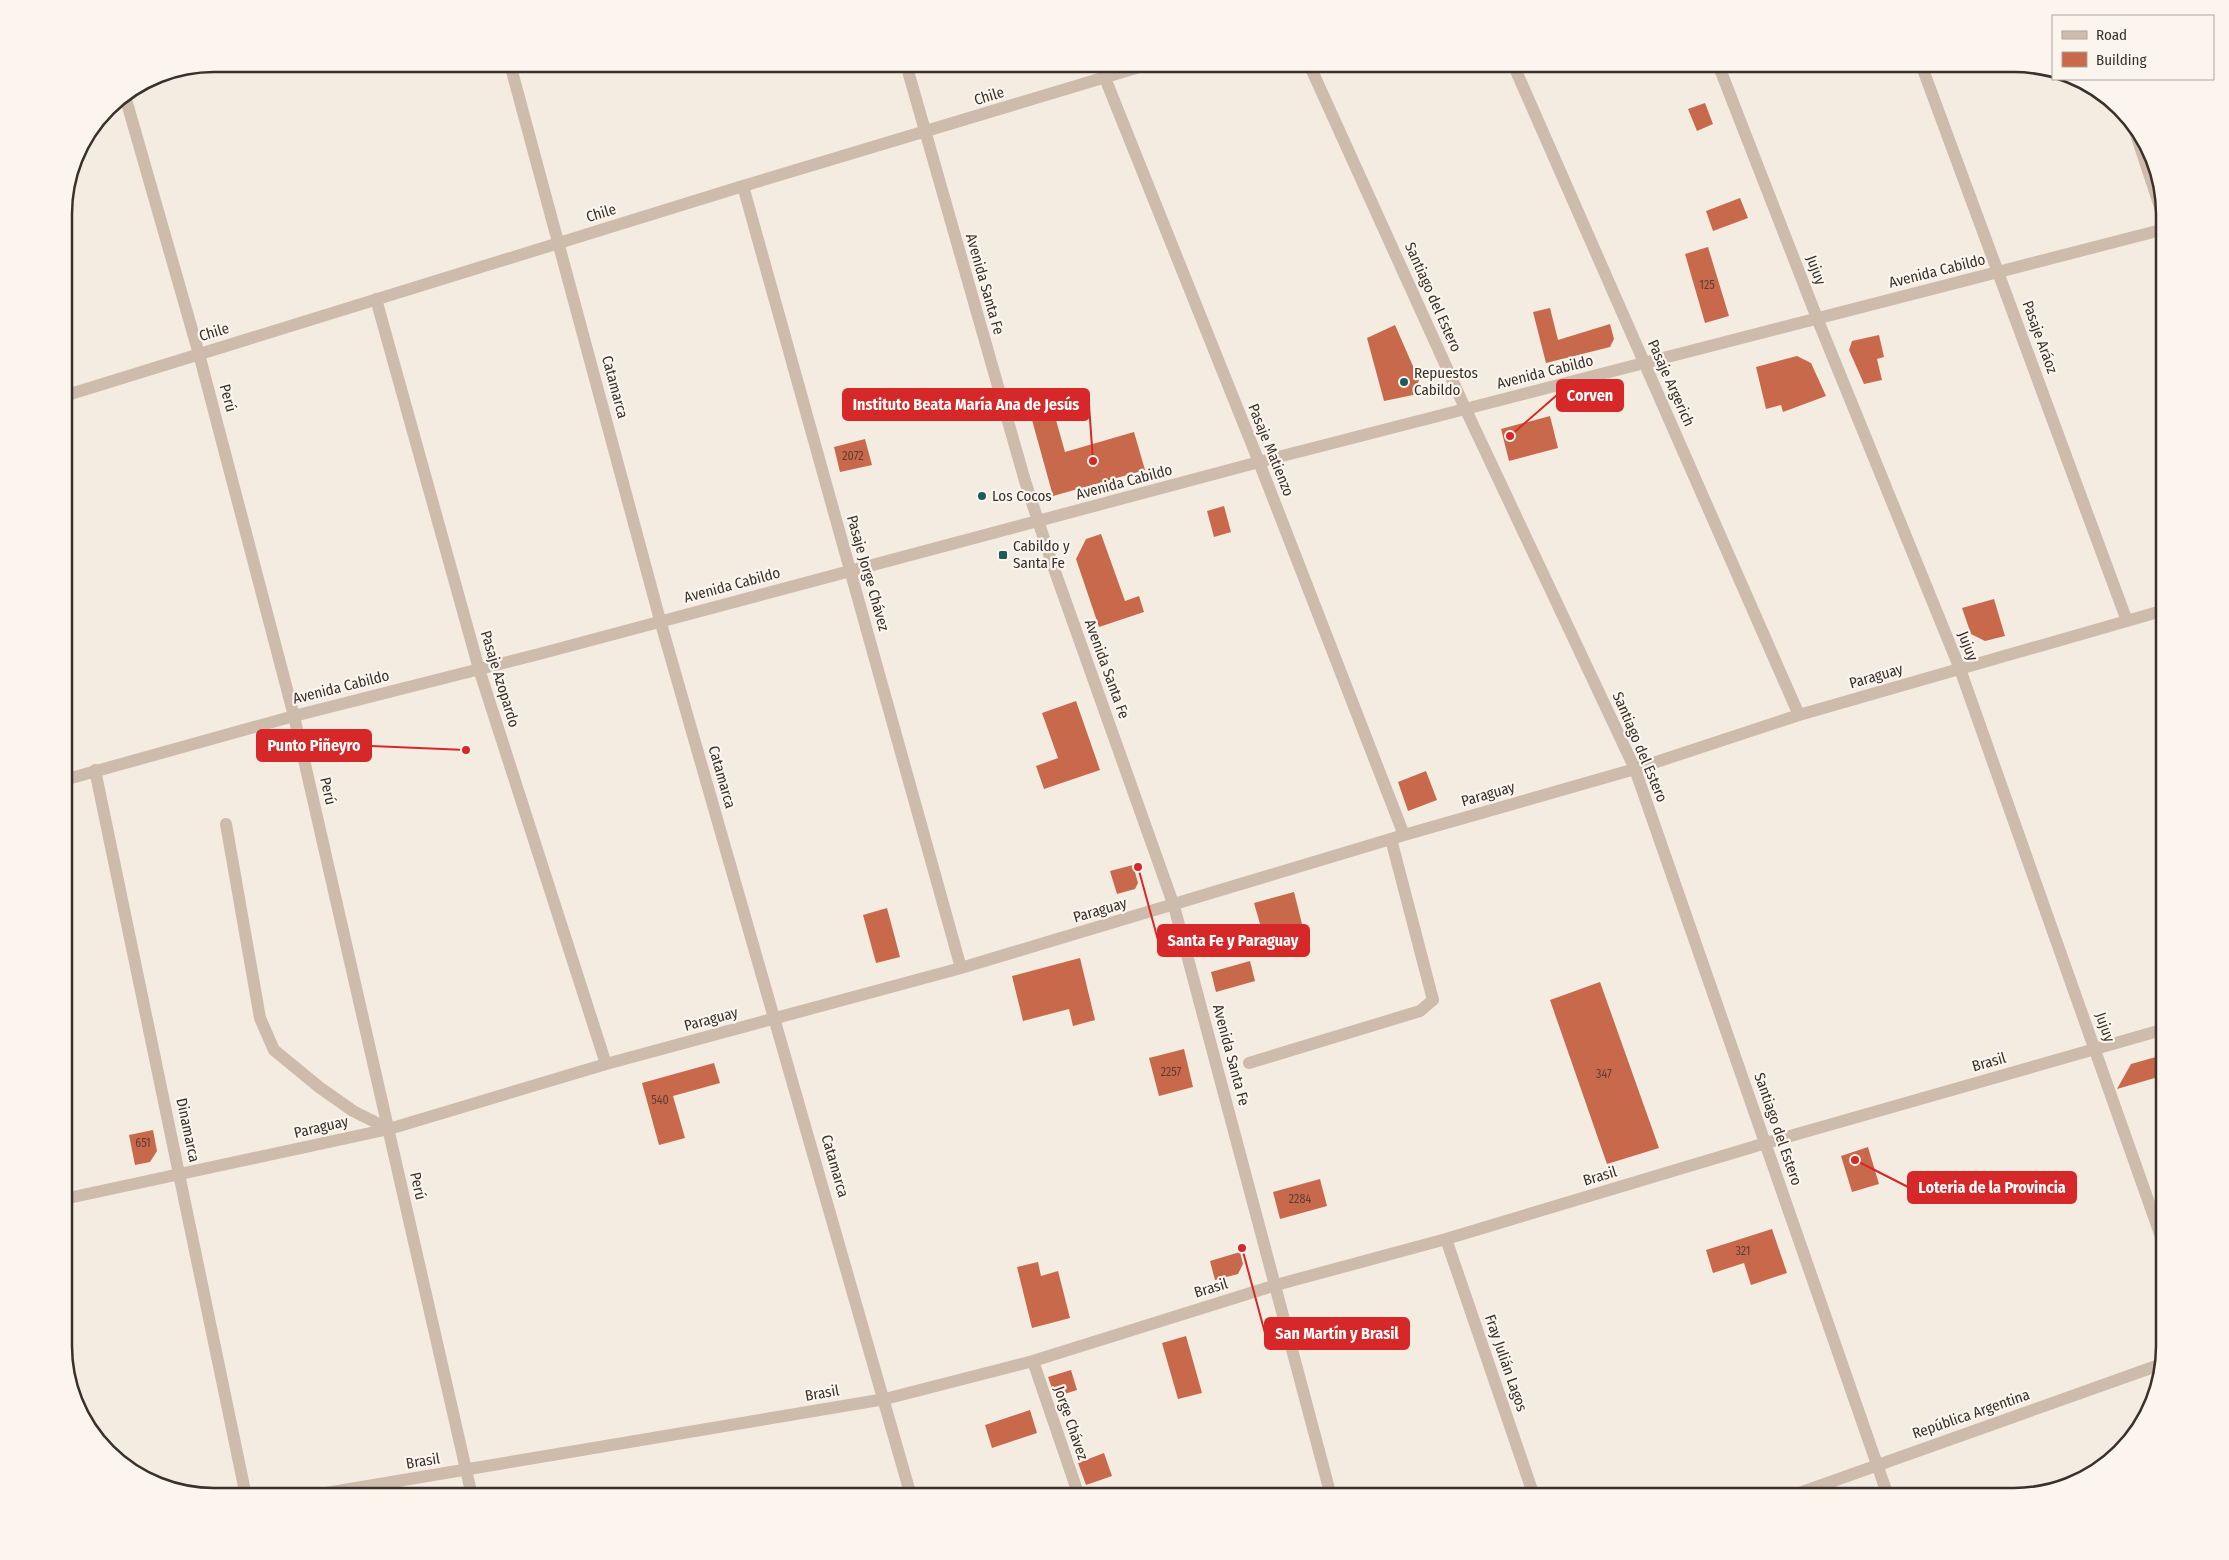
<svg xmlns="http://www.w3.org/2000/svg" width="2229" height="1560" font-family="'Fira Sans Condensed',sans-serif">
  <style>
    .building { fill: #c8694b }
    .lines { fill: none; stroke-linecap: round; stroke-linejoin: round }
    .minor { stroke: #cdbbac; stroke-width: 12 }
    .poi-dot { fill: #1f5a5e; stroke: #fbf5ee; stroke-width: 2 }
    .labels { text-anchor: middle; stroke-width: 4.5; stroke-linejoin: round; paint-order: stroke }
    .number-label { font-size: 12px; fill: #5e3e33 }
    .street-label { font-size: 15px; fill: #3b302b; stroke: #fbf5ee }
    .poi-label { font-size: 15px; fill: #3b302b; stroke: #fbf5ee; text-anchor: start }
    .rim { fill: none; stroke: #3b302b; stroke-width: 2.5 }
    .leader { fill: none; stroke: #d62828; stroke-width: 2 }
    .callout-dot { fill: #d62828; stroke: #fbf5ee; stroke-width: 2 }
    .callout { fill: #d62828; stroke: #d62828; stroke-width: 2 }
    .callout-label { font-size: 16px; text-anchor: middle; font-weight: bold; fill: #fff }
  </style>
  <rect width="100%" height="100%" fill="#f4ebe1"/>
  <path class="building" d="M1705,103L1713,124L1697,131L1688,109Z
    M1740,198L1748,218L1713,231L1706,211Z
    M1708,247L1729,316L1705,323L1685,254Z
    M1550,308L1558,340L1610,324L1614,339L1610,347L1546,363L1533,312Z
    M1395,325L1419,380L1413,395L1384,401L1367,338Z
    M1879,335L1884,357L1877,359L1882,380L1864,384L1849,350L1852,341Z
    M1797,356L1811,363L1826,396L1783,412L1781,405L1766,409L1756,367Z
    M1054,413L1065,452L1134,432L1145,470L1053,496L1032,420Z
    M1550,416L1558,448L1509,461L1501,429Z
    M865,439L872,465L840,472L834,447Z
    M1224,506L1231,532L1214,537L1207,511Z
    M1101,534L1125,601L1139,596L1144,612L1099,627L1076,559L1086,539Z
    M1994,599L2005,636L1985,641L1971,634L1962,608Z
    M1076,701L1100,770L1044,789L1036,766L1058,758L1042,713Z
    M1426,771L1437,800L1408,811L1398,782Z
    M1133,865L1138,883L1135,889L1117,894L1110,871Z
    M1294,892L1305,936L1285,941L1282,926L1262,931L1254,903Z
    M887,908L900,957L876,963L863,915Z
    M1080,958L1095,1020L1073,1026L1069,1009L1023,1021L1012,976Z
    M1250,961L1255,981L1216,992L1211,972Z
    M1600,982L1659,1148L1607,1164L1550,1000Z
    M1184,1049L1193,1087L1159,1096L1149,1058Z
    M2163,1055L2165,1075L2117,1089L2131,1064Z
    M714,1063L720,1083L673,1096L685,1138L659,1145L642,1083Z
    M153,1130L157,1151L150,1162L135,1165L129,1135Z
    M1868,1147L1879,1184L1852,1192L1841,1156Z
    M1320,1179L1327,1206L1280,1219L1273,1192Z
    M1772,1229L1787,1273L1751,1285L1744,1263L1713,1273L1706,1250Z
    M1240,1252L1243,1264L1238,1274L1215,1280L1210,1261Z
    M1038,1262L1041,1276L1058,1271L1070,1318L1032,1328L1017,1267Z
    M1186,1336L1202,1393L1178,1399L1162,1343Z
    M1071,1370L1077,1390L1055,1397L1048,1377Z
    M1030,1410L1037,1433L992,1448L985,1425Z
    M1104,1453L1112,1476L1086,1485L1078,1463Z"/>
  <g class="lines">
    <path class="minor" d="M510,64L660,620L911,1496
      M906,64L1025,481L1052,563L1174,906L1331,1496
      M1309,64L1465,408L1635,769L1888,1496
      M1513,64L1799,715
      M1718,64L1817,318L1960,669L2165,1248
      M1921,64L2127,621
      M1105,78L1259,462L1404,835
      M125,96L199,354L294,716L472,1496
      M2135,131L2165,222
      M743,186L961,968
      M376,299L479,669L606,1064
      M64,396L743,186L1149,64
      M95,770L246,1496
      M64,780L294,716L539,654L1259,462L2165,229
      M226,824L260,1018L274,1050L319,1087L353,1111L389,1129
      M1249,1063L1420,1011L1433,1000L1391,839
      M64,1199L389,1129L606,1064L961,968L1404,835L1635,769L1799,715L2165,610
      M1446,1239L1534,1496
      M1033,1361L1079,1496
      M308,1496L885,1399L1033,1361L1276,1285L1446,1239L1766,1143L2165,1029
      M1791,1496L2162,1364"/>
  </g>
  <g class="poi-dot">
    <circle cx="1404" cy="382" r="5"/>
    <circle cx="982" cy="496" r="5"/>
    <rect x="998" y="550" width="10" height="10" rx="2.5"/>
  </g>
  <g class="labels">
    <g class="number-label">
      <text x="1707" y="289">125</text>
      <text x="853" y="460">2072</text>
      <text x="1171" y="1076">2257</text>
      <text x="1604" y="1078">347</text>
      <text x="660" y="1104">540</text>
      <text x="143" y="1147">651</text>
      <text x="1300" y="1203">2284</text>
      <text x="1743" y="1255">321</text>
    </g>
    <g class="street-label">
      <text transform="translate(989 96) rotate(-17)" y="5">Chile</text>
      <text transform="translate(601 213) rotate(-17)" y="5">Chile</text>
      <text transform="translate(1816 270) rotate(69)" y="5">Jujuy</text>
      <text transform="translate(1937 271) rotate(-14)" y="5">Avenida Cabildo</text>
      <text transform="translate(985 284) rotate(74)" y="5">Avenida Santa Fe</text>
      <text transform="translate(1433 297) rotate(66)" y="5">Santiago del Estero</text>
      <text transform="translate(214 332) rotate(-17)" y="5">Chile</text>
      <text transform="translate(2040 337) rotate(70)" y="5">Pasaje Aráoz</text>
      <text transform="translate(1545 372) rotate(-14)" y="5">Avenida Cabildo</text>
      <text transform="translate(1671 383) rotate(66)" y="5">Pasaje Argerich</text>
      <text transform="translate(615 387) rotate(75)" y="5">Catamarca</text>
      <text transform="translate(228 398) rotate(75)" y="5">Perú</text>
      <text transform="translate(1271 450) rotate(68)" y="5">Pasaje Matienzo</text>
      <text transform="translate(1124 482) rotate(-15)" y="5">Avenida Cabildo</text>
      <text transform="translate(868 573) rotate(74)" y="5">Pasaje Jorge Chávez</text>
      <text transform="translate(732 585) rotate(-15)" y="5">Avenida Cabildo</text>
      <text transform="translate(1968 646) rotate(68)" y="5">Jujuy</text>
      <text transform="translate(1107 669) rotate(70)" y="5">Avenida Santa Fe</text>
      <text transform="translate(1876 676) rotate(-16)" y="5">Paraguay</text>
      <text transform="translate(500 679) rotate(73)" y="5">Pasaje Azopardo</text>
      <text transform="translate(341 687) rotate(-14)" y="5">Avenida Cabildo</text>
      <text transform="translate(1640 747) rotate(67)" y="5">Santiago del Estero</text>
      <text transform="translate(722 777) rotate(74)" y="5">Catamarca</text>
      <text transform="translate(328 791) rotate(77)" y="5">Perú</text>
      <text transform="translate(1488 794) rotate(-16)" y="5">Paraguay</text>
      <text transform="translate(1100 910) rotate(-16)" y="5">Paraguay</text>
      <text transform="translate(711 1019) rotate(-15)" y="5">Paraguay</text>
      <text transform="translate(2105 1027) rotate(70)" y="5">Jujuy</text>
      <text transform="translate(1231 1055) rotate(75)" y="5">Avenida Santa Fe</text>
      <text transform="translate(1989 1062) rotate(-16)" y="5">Brasil</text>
      <text transform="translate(321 1127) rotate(-13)" y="5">Paraguay</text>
      <text transform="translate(1778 1129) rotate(71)" y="5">Santiago del Estero</text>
      <text transform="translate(188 1130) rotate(78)" y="5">Dinamarca</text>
      <text transform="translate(835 1166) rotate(74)" y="5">Catamarca</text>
      <text transform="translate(1600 1176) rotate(-17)" y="5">Brasil</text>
      <text transform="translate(418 1186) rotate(77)" y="5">Perú</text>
      <text transform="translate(1211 1288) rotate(-17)" y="5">Brasil</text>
      <text transform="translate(1506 1363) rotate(71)" y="5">Fray Julián Lagos</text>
      <text transform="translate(822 1393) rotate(-10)" y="5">Brasil</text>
      <text transform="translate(1971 1414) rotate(-19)" y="5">República Argentina</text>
      <text transform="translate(1071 1423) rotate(71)" y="5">Jorge Chávez</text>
      <text transform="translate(423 1461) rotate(-9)" y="5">Brasil</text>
    </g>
    <g class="poi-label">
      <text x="1414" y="378">Repuestos<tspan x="1414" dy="17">Cabildo</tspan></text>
      <text x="992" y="501">Los Cocos</text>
      <text x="1013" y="551">Cabildo y<tspan x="1013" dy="17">Santa Fe</tspan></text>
    </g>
  </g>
  <path d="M0 0H2229V1560H0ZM214 72H2014A142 142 0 0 1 2156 214V1346A142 142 0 0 1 2014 1488H214A142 142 0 0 1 72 1346V214A142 142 0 0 1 214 72Z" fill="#fbf5ee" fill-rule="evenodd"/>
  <path class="rim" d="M214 72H2014A142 142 0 0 1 2156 214V1346A142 142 0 0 1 2014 1488H214A142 142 0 0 1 72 1346V214A142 142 0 0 1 214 72Z"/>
  <path class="leader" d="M1510 436L1557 395M1093 461L1089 405M466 750L371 746M1138 867L1158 940M1855 1160L1908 1187M1242 1248L1265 1333"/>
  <g class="callout-dot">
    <circle cx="1510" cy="436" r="5"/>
    <circle cx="1093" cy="461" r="5"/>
    <circle cx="466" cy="750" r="5"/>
    <circle cx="1138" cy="867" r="5"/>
    <circle cx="1855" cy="1160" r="5"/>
    <circle cx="1242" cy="1248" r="5"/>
  </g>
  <g class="callout">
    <rect x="1557" y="380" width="66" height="31" rx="5"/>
    <rect x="843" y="389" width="246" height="31" rx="5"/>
    <rect x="257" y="730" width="114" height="31" rx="5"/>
    <rect x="1158" y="925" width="151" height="31" rx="5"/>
    <rect x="1908" y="1172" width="168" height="31" rx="5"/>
    <rect x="1265" y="1318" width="144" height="31" rx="5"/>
  </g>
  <g class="callout-label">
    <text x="1590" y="401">Corven</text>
    <text x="966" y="410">Instituto Beata María Ana de Jesús</text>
    <text x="314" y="751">Punto Piñeyro</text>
    <text x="1233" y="946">Santa Fe y Paraguay</text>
    <text x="1992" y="1193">Loteria de la Provincia</text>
    <text x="1337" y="1339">San Martín y Brasil</text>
  </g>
  <rect x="2052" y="15" width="162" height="65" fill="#fbf5ee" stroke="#aea6a0"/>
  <rect x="2062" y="31" width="25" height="8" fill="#cdbbac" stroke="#aea6a0"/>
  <text x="2096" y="40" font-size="15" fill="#3b302b">Road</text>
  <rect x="2062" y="52" width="25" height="15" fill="#c8694b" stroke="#aea6a0"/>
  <text x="2096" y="65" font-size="15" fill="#3b302b">Building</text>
</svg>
